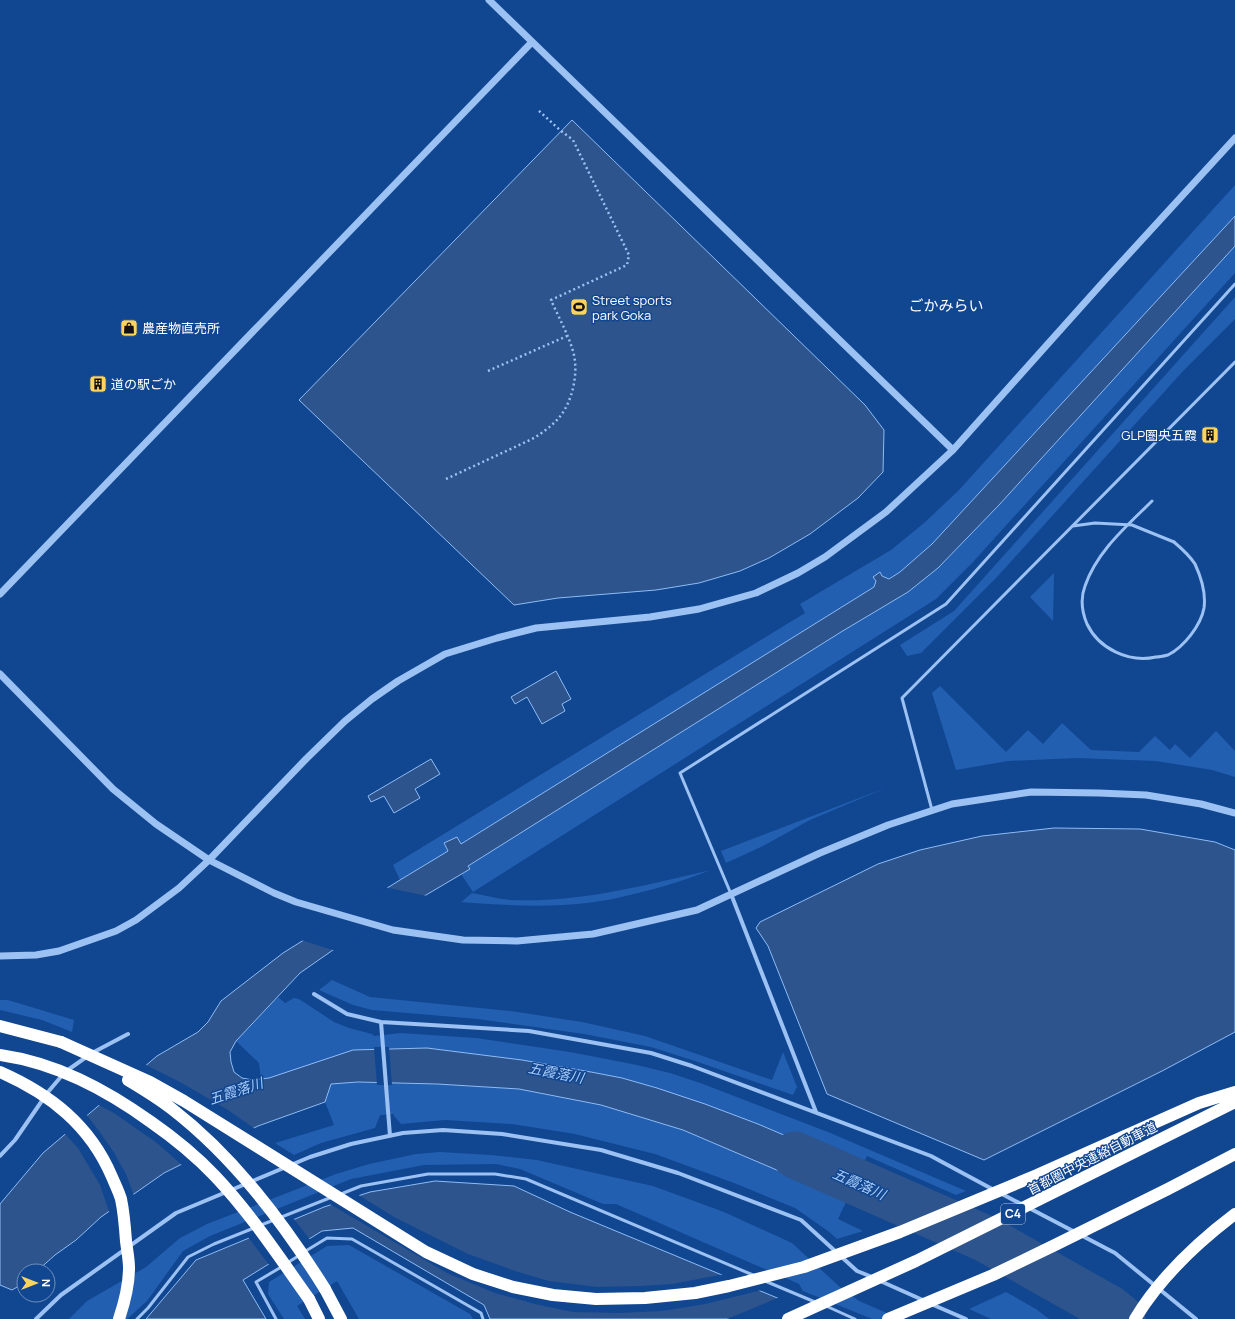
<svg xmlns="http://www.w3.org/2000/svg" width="1235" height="1319" font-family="Manrope,'Noto Sans JP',sans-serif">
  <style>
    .green { fill: #225fb1 }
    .water { fill: #2d548c; stroke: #8ebcf6 }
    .pier { fill: #114691 }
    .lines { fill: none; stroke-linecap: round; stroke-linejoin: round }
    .river { stroke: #2d548c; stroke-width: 47 }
    .path { stroke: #9cc1f3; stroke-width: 2.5; stroke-dasharray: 2 3; stroke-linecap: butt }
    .service { stroke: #9cc1f3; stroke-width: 3 }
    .minor { stroke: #9cc1f3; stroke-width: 4 }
    .tertiary { stroke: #9cc1f3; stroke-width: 7 }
    .motorway { stroke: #fff; stroke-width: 12 }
    .service-bridge { stroke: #9cc1f3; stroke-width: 3 }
    .motorway-bridge { stroke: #fff; stroke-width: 12 }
    .labels { text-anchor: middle; stroke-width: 3; stroke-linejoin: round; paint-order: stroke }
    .shield { fill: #114691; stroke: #b8c8de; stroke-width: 1 }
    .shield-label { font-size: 12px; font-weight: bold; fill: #fff }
    .poi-label { font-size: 13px; fill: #fff; stroke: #114691; text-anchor: start }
    .street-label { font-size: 13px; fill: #fff; stroke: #114691 }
    .water-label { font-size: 14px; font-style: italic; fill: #a8ccfa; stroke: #114691 }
    .quarter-label { font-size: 15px; fill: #fff; stroke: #114691 }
  </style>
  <rect width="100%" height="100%" fill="#114691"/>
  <path class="green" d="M1235,185V216L932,544L900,572L889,579L882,576L880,572L874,587L461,844L457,837L444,844L448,851L400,880L393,865L805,613L800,604L891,550L924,523L959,490Z
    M1235,246V273L973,562L936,599L473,892L461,874L470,869L468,866L841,632L908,592L938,568L999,505Z
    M1235,297V319L1184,370L997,577L921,653L907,656L900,645L954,611Z
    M1054,573L1053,621L1030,597Z
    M940,686L1006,752L1028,730L1043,744L1062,723L1091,750L1139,752L1155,736L1170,750L1175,744L1190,758L1216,731L1235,751V777L1212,770L1156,761L1076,758L1008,761L956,770L932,693Z
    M888,787L810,820L763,846L726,863L721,851Z
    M711,870C681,882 649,891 617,898C566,909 512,906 461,902L472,893C484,895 498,899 511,900C580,903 645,885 711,870Z
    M332,980L370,997L511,1011L582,1022L645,1036L772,1080L783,1052L797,1087L793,1095L698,1062L651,1047L584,1034L478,1019L372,1010L353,1005L319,990Z
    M278,997L285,1003L294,998L299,999L334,1022L349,1028L372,1034L374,1036L401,1033L476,1038L570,1052L637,1065L670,1073L703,1084L828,1132L966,1191L956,1195L867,1156L861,1168L758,1124L657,1088L622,1078L591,1072L522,1060L482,1055L261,1079L259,1063L236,1041Z
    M0,1000H8L74,1020L72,1032L42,1020L0,1010Z
    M358,1082L437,1084L519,1089L601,1105L683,1130L847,1200L838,1219L863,1231L837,1239L828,1231L795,1208L734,1183L655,1154L575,1134L512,1124L445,1120L401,1124L394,1116V1114L380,1115L375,1128L321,1143L294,1155L275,1143L334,1125L325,1102L330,1084Z
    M440,1152L491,1155L537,1160L653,1186L724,1212L792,1243L841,1288L859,1301L901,1319H872L803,1291L799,1284L616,1204H603L520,1169L496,1164L424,1165L351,1179L210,1236L183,1251L147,1301L127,1319H69L87,1301L146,1267L180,1238L207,1224L336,1174L369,1164L416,1154Z
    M349,1245L470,1314L473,1319H359L337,1281L297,1306L305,1319H284L268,1294L269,1282L327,1246Z
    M1006,1292L1036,1309L1049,1319H991L969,1309Z"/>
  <path class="water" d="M572,120L865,405L884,430L883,472L858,498L810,534L769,558L740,571L699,583L656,590L558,598L514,605L299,400Z
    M1235,216V246L999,505L938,568L908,592L841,632L468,866L470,869L333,950L300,973L236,1041L230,1052L231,1062L234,1072L242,1078L253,1080L269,1078L353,1050L427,1048L522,1060L591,1072L622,1078L657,1088L705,1104L758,1124L861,1168L847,1200L683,1130L601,1105L519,1089L437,1084L358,1082L331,1084L325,1102L258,1126L164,1173L101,1217L76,1240L55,1255L37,1271H24V1283L12,1290L0,1285V1204L43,1153L157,1056L198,1032L208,1022L221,1001L283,953L400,880L448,851L444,843L457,837L461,844L874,587L876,581L873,577L880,572L882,576L889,579L900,572L932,544Z
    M556,671L571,699L562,704L565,711L542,724L527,697L515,704L511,697Z
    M431,759L440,774L415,789L420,798L394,813L384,796L371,802L368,796Z
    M1054,828L1140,829L1215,842L1235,850V1032L1162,1071L984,1160L827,1094L768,946L756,928L760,922L878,864L920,850L982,836Z
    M435,1181L514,1186L570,1212L828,1319H490L484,1305L353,1228L322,1231L243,1280L266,1319H146L196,1260L324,1207L370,1192Z
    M995,1238L1116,1302L1135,1319H1108L1104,1316L980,1248Z"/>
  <path class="pier" d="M384,887L427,896L336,951L301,940Z
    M374,1047H389L392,1085H377Z
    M144,1064L180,1082L228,1110L255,1129L183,1166L157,1143L114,1113L97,1104Z
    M86,1114L99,1131L113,1151L126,1174L134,1196L110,1214L100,1185L78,1148L64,1133Z
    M357,1194L394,1217L468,1254L518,1272L549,1281L597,1287L641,1286L672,1284L725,1274L762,1290L705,1304L662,1311L620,1313L573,1312L535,1304L495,1293L447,1273L328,1203Z
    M293,1218L311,1241L270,1266L248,1237Z
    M995,1236L1056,1268L1033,1279L979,1249V1246Z
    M780,1297L828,1317L830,1319H727Z
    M1126,1308L1137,1319H1119Z"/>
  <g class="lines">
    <path class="river" d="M795,1155L986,1239L1110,1309L1122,1319"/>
    <path class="path" d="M488,371L567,336
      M446,479L530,440C540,435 549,428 557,420C573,403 580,370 572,348C567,332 558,316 551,300L627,265L629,255L573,140L561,131L538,110"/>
    <path class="service" d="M1073,526L1095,523L1132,525L1174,542
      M932,810L902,698L1235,362
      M731,894L680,773L946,604L1235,284
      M341,1194L361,1186L428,1174H495L526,1179L753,1275
      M279,1218L332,1197
      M261,1225L274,1220
      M304,1252L327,1238L352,1239L481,1313L483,1319
      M287,1263L300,1255
      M765,1281L815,1302
      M826,1306L855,1319
      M137,1319L148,1308L188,1257L214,1244L254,1228
      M276,1319L256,1282L283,1266"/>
    <path class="minor" d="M731,894L816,1112
      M314,994L347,1014L381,1022L529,1031L651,1053L692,1066L931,1156L994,1190
      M381,1022L390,1136
      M0,1156L15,1140L48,1092L65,1072L92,1053L128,1034
      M1000,1193L1023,1205
      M1029,1208L1115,1253L1196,1319
      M878,1280L925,1301
      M931,1304L966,1319
      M36,1319L61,1295L176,1213L310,1157L351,1144L403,1133L443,1130L502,1134L601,1150L678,1173L801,1220L857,1271L872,1277"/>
    <path class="tertiary" d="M489,0L953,450
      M0,594L532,42
      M0,674L113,789L156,824L209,860L274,893L296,902L393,930L463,940L517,941L593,934L697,910L820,853L888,825L952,804L1031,792L1099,793L1146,795L1201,804L1235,813
      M0,956L36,955L59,951L116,931L136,920L179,888L209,860L306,759L345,721L372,699L398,681L445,654L497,638L536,628L650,617L699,609L756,593L798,573L825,557L886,512L953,450L1105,280L1235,138"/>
    <path class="motorway" d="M0,1026L61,1042
      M325,1289L341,1319
      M309,1299L319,1319"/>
    <path class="service-bridge" d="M1152,501C1127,526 1097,551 1085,586C1080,599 1082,612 1087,624C1099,649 1129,663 1156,657C1159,657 1164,656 1168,655C1184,647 1201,625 1204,608C1206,594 1201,577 1195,564C1190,556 1181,548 1174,542"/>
    <path class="motorway-bridge" d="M61,1042L150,1082L184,1101L426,1252L473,1274L513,1287L553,1295L596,1299L645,1298L695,1293L729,1286L804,1267L900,1232L1037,1175L1199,1103L1235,1092
      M0,1055C56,1063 105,1089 151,1122C174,1138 196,1156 215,1176C251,1214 279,1257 309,1299
      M0,1072C50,1094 90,1125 112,1177C115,1184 119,1192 121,1199C124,1213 125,1227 126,1241C127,1250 129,1259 129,1268C129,1284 124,1304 119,1319
      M128,1080C143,1089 158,1098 172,1109C234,1157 283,1222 325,1289
      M788,1319L916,1261L1235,1102
      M888,1319L993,1275L1057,1244L1168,1189L1235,1154
      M1135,1319C1159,1279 1198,1242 1235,1214"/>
  </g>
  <defs>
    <symbol id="stadium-square" viewBox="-11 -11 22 22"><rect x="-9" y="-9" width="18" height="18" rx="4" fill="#ffd45e" stroke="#114691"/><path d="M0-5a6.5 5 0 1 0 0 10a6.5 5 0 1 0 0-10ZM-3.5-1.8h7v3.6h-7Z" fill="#111"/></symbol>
    <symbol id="shop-square" viewBox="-11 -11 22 22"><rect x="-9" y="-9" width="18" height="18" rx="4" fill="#ffd45e" stroke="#114691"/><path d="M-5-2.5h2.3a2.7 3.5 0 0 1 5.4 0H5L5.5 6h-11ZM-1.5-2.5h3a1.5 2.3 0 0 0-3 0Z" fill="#111"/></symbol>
    <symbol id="building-square" viewBox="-11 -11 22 22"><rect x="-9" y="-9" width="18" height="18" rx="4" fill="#ffd45e" stroke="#114691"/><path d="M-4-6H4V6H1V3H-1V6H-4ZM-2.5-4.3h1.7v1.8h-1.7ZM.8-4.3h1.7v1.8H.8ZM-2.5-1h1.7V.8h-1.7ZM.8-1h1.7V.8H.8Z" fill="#111"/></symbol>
  </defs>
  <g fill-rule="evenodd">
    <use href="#stadium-square" x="569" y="297" width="20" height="20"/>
    <use href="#shop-square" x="119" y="318" width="20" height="20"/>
    <use href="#building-square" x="88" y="374" width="20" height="20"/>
    <use href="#building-square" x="1200" y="425" width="20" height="20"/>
  </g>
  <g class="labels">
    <rect class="shield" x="1001" y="1204" width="24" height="20" rx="3"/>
    <g class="shield-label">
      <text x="1013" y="1218">C4</text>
    </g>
    <g class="poi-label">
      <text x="592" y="305">Street sports<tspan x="592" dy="15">park Goka</tspan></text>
      <text x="142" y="333">農産物直売所</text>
      <text x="111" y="389">道の駅ごか</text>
      <text x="1197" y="440" text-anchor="end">GLP圏央五霞</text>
    </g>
    <g class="street-label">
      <text transform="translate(1092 1158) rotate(-27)" y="5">首都圏中央連絡自動車道</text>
    </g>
    <g class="water-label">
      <text transform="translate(556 1073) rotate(11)" y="5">五霞落川</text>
      <text transform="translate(236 1091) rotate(-18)" y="5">五霞落川</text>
      <text transform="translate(859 1184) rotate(24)" y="5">五霞落川</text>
    </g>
    <g class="quarter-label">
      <text x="946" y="311">ごかみらい</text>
    </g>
  </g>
  <g transform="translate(36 1283) rotate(90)"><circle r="19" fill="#114691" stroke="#7090bd"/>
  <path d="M0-3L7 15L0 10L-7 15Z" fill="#ffd45e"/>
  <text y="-6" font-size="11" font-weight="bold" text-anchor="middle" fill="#ffffff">N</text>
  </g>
</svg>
